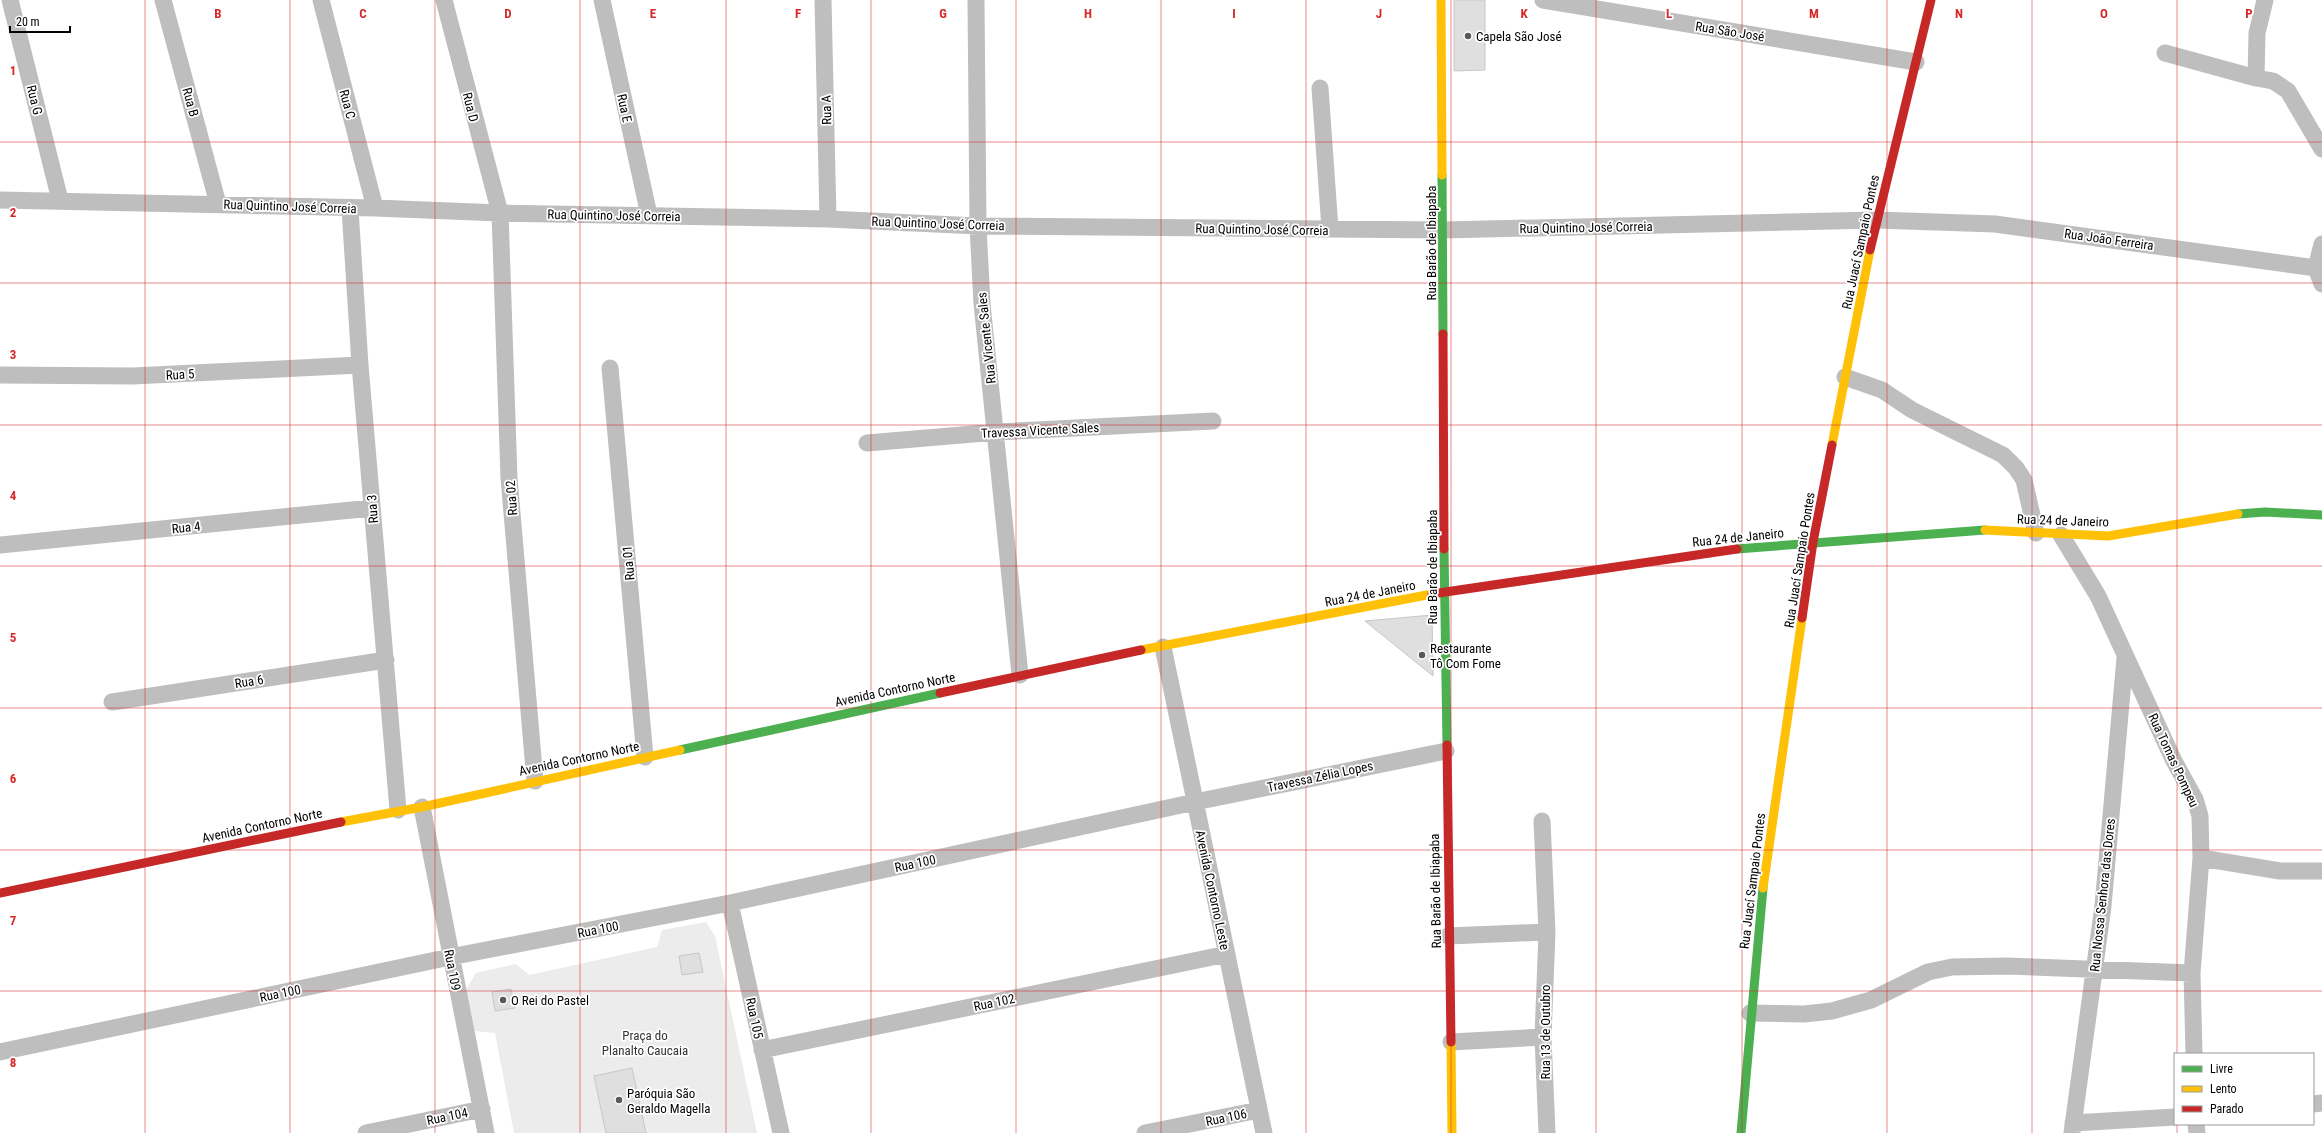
<svg xmlns="http://www.w3.org/2000/svg" width="2322" height="1133" font-family="'Roboto Condensed',sans-serif">
  <style>
    .green { fill: #ececec }
    .building { fill: #dfdfdf; stroke: #c7c7c7 }
    .lines { fill: none; stroke-linecap: round; stroke-linejoin: round }
    .street { stroke: #bebebe; stroke-width: 17 }
    .fast { stroke: #4caf50; stroke-width: 9 }
    .slow { stroke: #ffc107; stroke-width: 9 }
    .jam { stroke: #c62828; stroke-width: 9 }
    .grid { fill: none; stroke: #d62828; stroke-width: 1; stroke-opacity: 0.55 }
    .poi-dot { fill: #595959; stroke: #fff; stroke-width: 1.5 }
    .labels { text-anchor: middle; stroke-width: 3.5; stroke-linejoin: round; paint-order: stroke }
    .street-label { font-size: 13px; fill: #000; stroke: #fff }
    .poi-label { font-size: 13px; fill: #000; stroke: #fff; text-anchor: start }
    .park-label { font-size: 13px; fill: #333; stroke: #fff }
    .grid-label { font-size: 13px; text-anchor: middle; font-weight: bold; fill: #d62828; stroke: #fff; stroke-width: 3.5; stroke-linejoin: round; paint-order: stroke }
  </style>
  <rect width="100%" height="100%" fill="#fff"/>
  <path class="green" d="M706,922L715,936L757,1133H514L495,1033L475,1031L466,990L476,973L516,964L529,975L657,947L662,930Z"/>
  <path class="building" d="M1454,0H1485V70L1454,71Z
    M1432,615L1433,676L1365,621Z
    M699,953L703,972L682,975L679,956Z
    M511,989L515,1008L495,1011L492,992Z
    M632,1068L646,1133H606L594,1076Z"/>
  <g class="lines">
    <path class="street" d="M10,0L60,200
      M163,0L218,204
      M321,0L375,208
      M444,0L500,213L509,478L535,781
      M602,0L649,215
      M823,0L828,219
      M976,0L978,226L982,304L1020,675
      M1543,0L1916,62
      M2265,0L2257,33L2256,78L2273,81L2288,91L2322,149
      M2165,53L2256,78
      M1320,88L1330,229
      M0,200L375,208L500,213L828,219L978,226L1444,230L1876,220L1995,224L2316,268
      M350,209L360,365L398,810
      M2316,268L2322,244
      M2316,268L2322,284
      M610,368L645,757
      M0,375L133,376L360,365
      M1845,377L1882,390L1912,410L2003,455L2016,468L2024,480L2036,533
      M867,443L997,432L1213,421
      M2061,535L2098,596L2174,761L2195,799L2200,816L2201,858L2192,973L2194,1054
      M0,545L372,508
      M1163,647L1264,1133
      M112,702L386,660
      M422,807L486,1133
      M1542,821L1547,932L1543,1037L1547,1133
      M2201,858L2280,871H2322
      M730,903L781,1133
      M1448,936L1547,932
      M1750,1013L1804,1014L1832,1011L1871,1000L1928,972L1952,967L2007,966L2192,973
      M1451,1042L1543,1037
      M762,1050L1227,954
      M0,1052L450,957L730,903L1195,802L1446,751
      M2313,1104L2322,1103
      M2073,1123L2175,1117
      M2196,1124L2197,1133
      M366,1133L482,1109
      M1145,1133L1259,1110
      M2072,1133L2103,906L2125,658"/>
    <path class="fast" d="M1442,175L1443,334
      M2238,514L2265,512L2322,515
      M1444,549L1447,745
      M1737,549L1985,530
      M680,750L940,693
      M1741,1133L1763,888"/>
    <path class="slow" d="M1441,0L1442,175
      M1832,445L1870,250
      M1985,530L2108,536L2238,514
      M1141,650L1432,594
      M341,822L422,807L680,750
      M1763,888L1802,618
      M1451,1042L1452,1133"/>
    <path class="jam" d="M1870,250L1931,0
      M1443,334L1444,549
      M1432,594L1737,549
      M1802,618L1813,542L1832,445
      M940,693L1141,650
      M1447,745L1451,1042
      M0,893L341,822"/>
  </g>
  <path class="grid" d="M145,0V1133M290,0V1133M435,0V1133M580,0V1133M726,0V1133M871,0V1133M1016,0V1133M1161,0V1133M1306,0V1133M1451,0V1133M1596,0V1133M1742,0V1133M1887,0V1133M2032,0V1133M2177,0V1054M0,142H2322M0,283H2322M0,425H2322M0,566H2322M0,708H2322M0,850H2322M0,991H2322M2177,1124V1133"/>
  <g class="poi-dot">
    <circle cx="1468" cy="36" r="4"/>
    <circle cx="1422" cy="655" r="4"/>
    <circle cx="503" cy="1000" r="4"/>
    <circle cx="619" cy="1100" r="4"/>
  </g>
  <g class="labels">
    <g class="street-label">
      <text transform="translate(1730 31) rotate(9)" y="5">Rua São José</text>
      <text transform="translate(35 100) rotate(76)" y="5">Rua G</text>
      <text transform="translate(191 102) rotate(75)" y="5">Rua B</text>
      <text transform="translate(348 104) rotate(75)" y="5">Rua C</text>
      <text transform="translate(471 107) rotate(76)" y="5">Rua D</text>
      <text transform="translate(625 108) rotate(78)" y="5">Rua E</text>
      <text transform="translate(826 110) rotate(-91)" y="5">Rua A</text>
      <text transform="translate(290 206) rotate(2)" y="5">Rua Quintino José Correia</text>
      <text transform="translate(614 215) rotate(1)" y="5">Rua Quintino José Correia</text>
      <text transform="translate(938 223) rotate(2)" y="5">Rua Quintino José Correia</text>
      <text transform="translate(1586 227) rotate(-1)" y="5">Rua Quintino José Correia</text>
      <text transform="translate(1262 229) rotate(1)" y="5">Rua Quintino José Correia</text>
      <text transform="translate(2109 239) rotate(8)" y="5">Rua João Ferreira</text>
      <text transform="translate(1860 242) rotate(-78)" y="5">Rua Juací Sampaio Pontes</text>
      <text transform="translate(1431 243) rotate(-90)" y="5">Rua Barão de Ibiapaba</text>
      <text transform="translate(986 338) rotate(-96)" y="5">Rua Vicente Sales</text>
      <text transform="translate(180 374) rotate(-3)" y="5">Rua 5</text>
      <text transform="translate(1040 430) rotate(-3)" y="5">Travessa Vicente Sales</text>
      <text transform="translate(511 498) rotate(-94)" y="5">Rua 02</text>
      <text transform="translate(372 509) rotate(-94)" y="5">Rua 3</text>
      <text transform="translate(2063 520) rotate(2)" y="5">Rua 24 de Janeiro</text>
      <text transform="translate(186 527) rotate(-6)" y="5">Rua 4</text>
      <text transform="translate(1738 537) rotate(-6)" y="5">Rua 24 de Janeiro</text>
      <text transform="translate(1799 560) rotate(-81)" y="5">Rua Juací Sampaio Pontes</text>
      <text transform="translate(628 563) rotate(-95)" y="5">Rua 01</text>
      <text transform="translate(1432 567) rotate(-90)" y="5">Rua Barão de Ibiapaba</text>
      <text transform="translate(1370 593) rotate(-11)" y="5">Rua 24 de Janeiro</text>
      <text transform="translate(249 681) rotate(-9)" y="5">Rua 6</text>
      <text transform="translate(895 689) rotate(-12)" y="5">Avenida Contorno Norte</text>
      <text transform="translate(579 758) rotate(-12)" y="5">Avenida Contorno Norte</text>
      <text transform="translate(2174 760) rotate(65)" y="5">Rua Tomas Pompeu</text>
      <text transform="translate(1320 776) rotate(-12)" y="5">Travessa Zélia Lopes</text>
      <text transform="translate(262 825) rotate(-12)" y="5">Avenida Contorno Norte</text>
      <text transform="translate(915 863) rotate(-12)" y="5">Rua 100</text>
      <text transform="translate(1752 881) rotate(-83)" y="5">Rua Juací Sampaio Pontes</text>
      <text transform="translate(1213 890) rotate(78)" y="5">Avenida Contorno Leste</text>
      <text transform="translate(1435 891) rotate(-91)" y="5">Rua Barão de Ibiapaba</text>
      <text transform="translate(2102 895) rotate(-84)" y="5">Rua Nossa Senhora das Dores</text>
      <text transform="translate(598 929) rotate(-11)" y="5">Rua 100</text>
      <text transform="translate(453 970) rotate(79)" y="5">Rua 109</text>
      <text transform="translate(280 993) rotate(-12)" y="5">Rua 100</text>
      <text transform="translate(994 1002) rotate(-12)" y="5">Rua 102</text>
      <text transform="translate(755 1018) rotate(78)" y="5">Rua 105</text>
      <text transform="translate(1545 1032) rotate(-90)" y="5">Rua 13 de Outubro</text>
      <text transform="translate(447 1116) rotate(-12)" y="5">Rua 104</text>
      <text transform="translate(1226 1117) rotate(-12)" y="5">Rua 106</text>
    </g>
    <g class="poi-label">
      <text x="1476" y="41">Capela São José</text>
      <text x="1430" y="653">Restaurante<tspan x="1430" dy="15">Tô Com Fome</tspan></text>
      <text x="511" y="1005">O Rei do Pastel</text>
      <text x="627" y="1098">Paróquia São<tspan x="627" dy="15">Geraldo Magella</tspan></text>
    </g>
    <g class="park-label">
      <text x="645" y="1040">Praça do<tspan x="645" dy="15">Planalto Caucaia</tspan></text>
    </g>
  </g>
  <g class="grid-label">
    <text x="218" y="18">B</text>
    <text x="363" y="18">C</text>
    <text x="508" y="18">D</text>
    <text x="653" y="18">E</text>
    <text x="798" y="18">F</text>
    <text x="943" y="18">G</text>
    <text x="1088" y="18">H</text>
    <text x="1234" y="18">I</text>
    <text x="1379" y="18">J</text>
    <text x="1524" y="18">K</text>
    <text x="1669" y="18">L</text>
    <text x="1814" y="18">M</text>
    <text x="1959" y="18">N</text>
    <text x="2104" y="18">O</text>
    <text x="2249" y="18">P</text>
    <text x="13" y="75">1</text>
    <text x="13" y="217">2</text>
    <text x="13" y="359">3</text>
    <text x="13" y="500">4</text>
    <text x="13" y="642">5</text>
    <text x="13" y="783">6</text>
    <text x="13" y="925">7</text>
    <text x="13" y="1067">8</text>
  </g>
  <rect x="2174" y="1053" width="140" height="72" fill="#ffffff" stroke="#999999"/>
  <rect x="2182" y="1066" width="20" height="6" fill="#4caf50" stroke="#999999"/>
  <text x="2210" y="1073" font-size="12" fill="#000000">Livre</text>
  <rect x="2182" y="1086" width="20" height="6" fill="#ffc107" stroke="#999999"/>
  <text x="2210" y="1093" font-size="12" fill="#000000">Lento</text>
  <rect x="2182" y="1106" width="20" height="6" fill="#c62828" stroke="#999999"/>
  <text x="2210" y="1113" font-size="12" fill="#000000">Parado</text>
  <path d="M10 26v6h60v-6" fill="none" stroke="#000000" stroke-width="2"/>
  <text x="16" y="26" font-size="12" fill="#000000" stroke="#ffffff" stroke-width="3" paint-order="stroke">20 m</text>
</svg>
